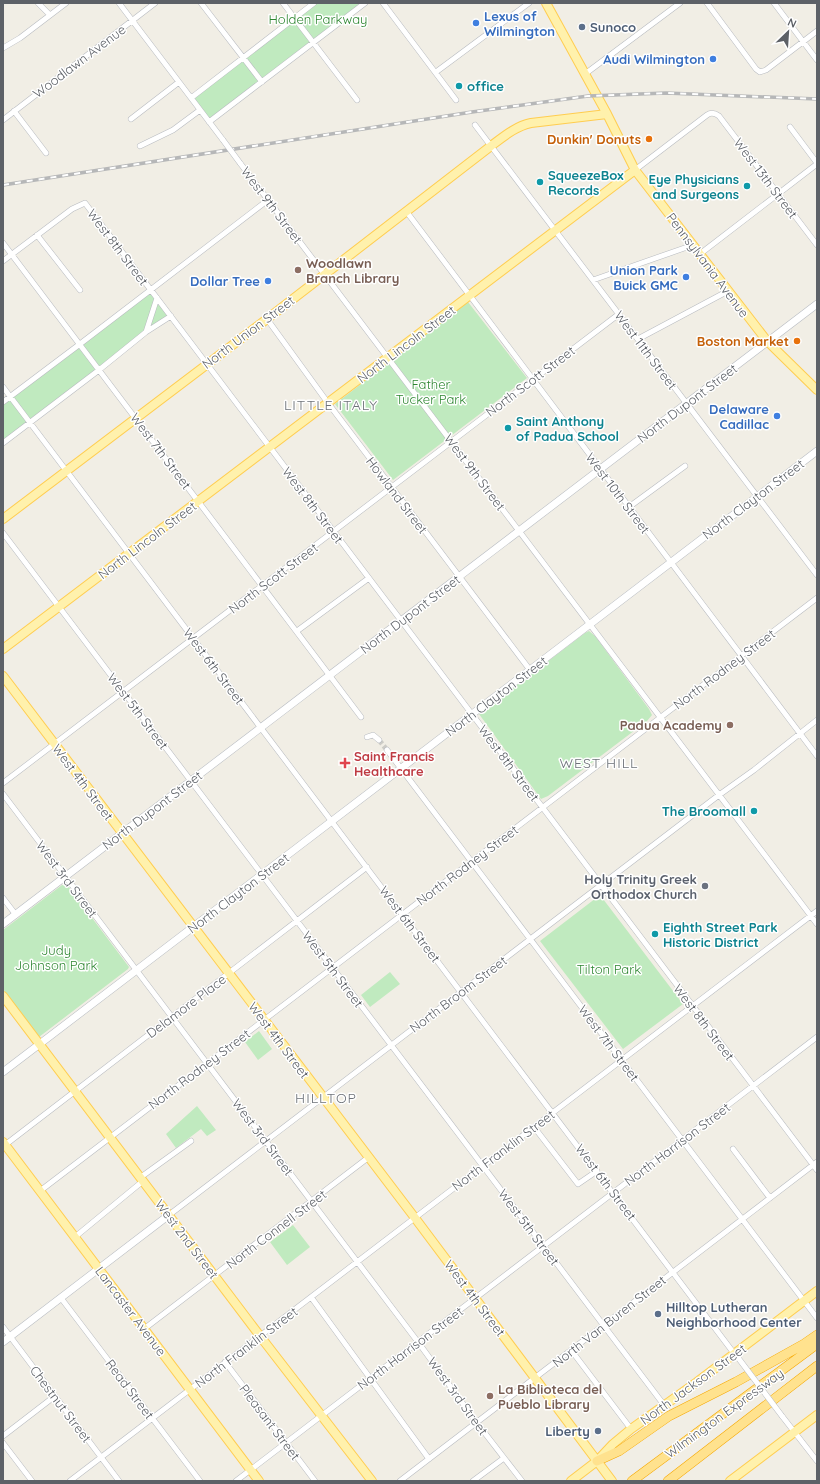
<svg xmlns="http://www.w3.org/2000/svg" width="820" height="1484" font-family="Quicksand,sans-serif">
  <style>
    .green { fill: #c0eabf }
    .lines { fill: none; stroke-linecap: round; stroke-linejoin: round }
    .street-tunnel { stroke: #cccbc6; stroke-width: 5; stroke-dasharray: 5 2.5; stroke-linecap: butt }
    .street-casing { stroke: #b8bbc0; stroke-width: 6 }
    .secondary-casing { stroke: #b8bcc2; stroke-width: 8 }
    .primary-casing { stroke: #ffcd50; stroke-width: 10 }
    .highway-casing { stroke: #f6a800; stroke-width: 10 }
    .street { stroke: #fff; stroke-width: 5 }
    .secondary { stroke: #fff; stroke-width: 7 }
    .primary { stroke: #fff1ac; stroke-width: 8 }
    .highway { stroke: #ffe28e; stroke-width: 9 }
    .rail-casing { stroke: #b6b7b8; stroke-width: 3.5 }
    .rail { stroke: #fff; stroke-width: 2; stroke-dasharray: 6; stroke-linecap: butt }
    .street-bridge-casing { stroke: #b8bbc0; stroke-width: 6; stroke-linecap: butt }
    .street-bridge { stroke: #fff; stroke-width: 5 }
    .shop-dot { fill: #3f7fe0; stroke: #fff; stroke-width: 1.5 }
    .service-dot { fill: #5c6f8a; stroke: #fff; stroke-width: 1.5 }
    .culture-dot { fill: #0f9aa8; stroke: #fff; stroke-width: 1.5 }
    .food-dot { fill: #e8710a; stroke: #fff; stroke-width: 1.5 }
    .education-dot { fill: #8d6e63; stroke: #fff; stroke-width: 1.5 }
    .health-dot { fill: #e0444e; stroke: #fff; stroke-width: 1.5 }
    .worship-dot { fill: #6b7280; stroke: #fff; stroke-width: 1.5 }
    .labels { text-anchor: middle; stroke-width: 3; stroke-linejoin: round; paint-order: stroke }
    .shop-label { font-size: 13px; font-weight: bold; fill: #366cbe; stroke: #fff; text-anchor: end }
    .park-label { font-size: 13px; fill: #2d8630; stroke: #fff }
    .service-label { font-size: 13px; font-weight: bold; fill: #4e5e75; stroke: #fff; text-anchor: start }
    .street-label { font-size: 13px; fill: #5d6167; stroke: #fff }
    .culture-label { font-size: 13px; font-weight: bold; fill: #0d838f; stroke: #fff; text-anchor: start }
    .food-label { font-size: 13px; font-weight: bold; fill: #c56008; stroke: #fff; text-anchor: end }
    .education-label { font-size: 13px; font-weight: bold; fill: #785e54; stroke: #fff; text-anchor: start }
    .health-label { font-size: 13px; font-weight: bold; fill: #be3a42; stroke: #fff; text-anchor: start }
    .worship-label { font-size: 13px; font-weight: bold; fill: #5b616d; stroke: #fff; text-anchor: end }
    .neighbourhood-label { font-size: 14px; letter-spacing: 1px; fill: #6e7379; stroke: #fff }
  </style>
  <rect width="100%" height="100%" fill="#f1eee5"/>
  <path class="green" d="M314,3H365L209,122L191,98Z
    M151,290L171,316L3,443V402Z
    M468,302L527,378L393,480L335,404Z
    M589,631L595,636L649,709L652,715L647,721L548,796L541,799L479,714L585,633Z
    M62,885L68,886L129,967L128,969L39,1037L3,989V930Z
    M600,895L683,1004L623,1049L540,941Z
    M390,972L400,984L370,1007L361,995Z
    M259,1031L272,1049L258,1060L245,1042Z
    M197,1106L216,1130L207,1136L201,1129L176,1148L166,1134Z
    M293,1225L310,1247L287,1265L270,1242Z"/>
  <g class="lines">
    <path class="street-tunnel" d="M379,740L387,750"/>
    <defs>
      <path id="street" d="M38,3L50,15
        M119,3L223,140
        M201,3L262,82
        M283,3L357,100
        M383,3L456,100
        M707,3L756,69L760,72L766,70L817,31
        M774,3L817,60
        M3,48L20,38L66,3
        M436,72L529,3
        M585,74L680,3
        M191,98L314,3
        M14,111L46,153
        M131,119L179,82
        M3,120L155,3
        M209,122L365,3
        M475,125L817,575
        M790,127L817,163
        M140,146L173,130L200,110
        M240,163L817,924
        M635,170L707,115C711,112 715,113 719,116L817,245
        M406,211L817,756
        M37,235L80,290
        M3,243L361,717
        M700,254L817,164
        M3,261L72,209L85,203L817,1170
        M593,280L693,245
        M267,319L328,403L530,670
        M146,332L157,298
        M638,339L728,291
        M3,387L736,1356
        M3,402L80,344L268,200
        M3,443L99,370L146,332L171,316
        M629,507L685,466
        M3,533L664,1405
        M297,631L369,578
        M367,737L373,735L379,740
        M387,750L817,1318
        M3,783L619,314
        M3,794L418,1342L477,1423L522,1481
        M3,898L16,915
        M534,1127L578,1184L597,1171
        M5,1145L367,867
        M733,1149L770,1198
        M141,1177L191,1141
        M40,1191L817,598
        M169,1215L719,795L754,770L817,720
        M75,1237L143,1181
        M311,1297L429,1459
        M61,1298L200,1481
        M3,1327L119,1481
        M144,1329L369,1157
        M571,1350L631,1429
        M225,1362L315,1481
        M782,1416L817,1461
        M3,1436L55,1396
        M3,1443L32,1481
        M70,1481L817,911
        M236,1481L817,1037
        M400,1481L817,1162
        M473,1481L504,1458"/>
      <path id="secondary" d="M3,924L817,304
        M3,1072L817,451
        M3,1342L169,1215"/>
      <path id="primary" d="M546,3L607,114L635,170L767,341L817,390
        M3,519L267,319L491,146C503,137 516,126 531,123L607,114
        M3,649L635,170
        M3,676L415,1218L612,1481
        M3,996L260,1336L372,1481
        M3,1142L259,1481
        M571,1481L597,1461L613,1444L631,1429L697,1382L817,1291
        M730,1481L817,1415"/>
      <path id="highway" d="M597,1461L619,1451L669,1416L736,1382L804,1344L817,1335
        M632,1481L817,1344
        M668,1481L817,1366"/>
    </defs>
    <use href="#street" class="street-casing"/>
    <use href="#secondary" class="secondary-casing"/>
    <use href="#primary" class="primary-casing"/>
    <use href="#highway" class="highway-casing"/>
    <use href="#street" class="street"/>
    <use href="#secondary" class="secondary"/>
    <use href="#primary" class="primary"/>
    <use href="#highway" class="highway"/>
    <defs>
      <path id="rail" d="M3,185L472,112L588,96L666,93L817,99"/>
    </defs>
    <use href="#rail" class="rail-casing"/>
    <use href="#rail" class="rail"/>
    <defs>
      <path id="street-bridge" d="M223,140L240,163
        M739,1359L782,1416"/>
    </defs>
    <use href="#street-bridge" class="street-bridge-casing"/>
    <use href="#street-bridge" class="street-bridge"/>
  </g>
  <g class="shop-dot">
    <circle cx="476" cy="23" r="4"/>
    <circle cx="713" cy="59" r="4"/>
    <circle cx="686" cy="277" r="4"/>
    <circle cx="268" cy="281" r="4"/>
    <circle cx="777" cy="416" r="4"/>
  </g>
  <g class="service-dot">
    <circle cx="582" cy="27" r="4"/>
    <circle cx="658" cy="1314" r="4"/>
    <circle cx="598" cy="1431" r="4"/>
  </g>
  <g class="culture-dot">
    <circle cx="459" cy="86" r="4"/>
    <circle cx="540" cy="182" r="4"/>
    <circle cx="747" cy="186" r="4"/>
    <circle cx="508" cy="428" r="4"/>
    <circle cx="754" cy="811" r="4"/>
    <circle cx="655" cy="934" r="4"/>
  </g>
  <g class="food-dot">
    <circle cx="649" cy="139" r="4"/>
    <circle cx="797" cy="341" r="4"/>
  </g>
  <g class="education-dot">
    <circle cx="298" cy="270" r="4"/>
    <circle cx="730" cy="725" r="4"/>
    <circle cx="490" cy="1396" r="4"/>
  </g>
  <path class="health-dot" d="M343 757h4v4h4v4h-4v4h-4v-4h-4v-4h4z"/>
  <circle class="worship-dot" cx="705" cy="886" r="4"/>
  <g class="labels">
    <g class="shop-label">
      <text x="484" y="21" text-anchor="start">Lexus of<tspan x="484" dy="15">Wilmington</tspan></text>
      <text x="705" y="64">Audi Wilmington</text>
      <text x="678" y="275">Union Park<tspan x="678" dy="15">Buick GMC</tspan></text>
      <text x="260" y="286">Dollar Tree</text>
      <text x="769" y="414">Delaware<tspan x="769" dy="15">Cadillac</tspan></text>
    </g>
    <g class="park-label">
      <text x="318" y="24">Holden Parkway</text>
      <text x="431" y="389">Father<tspan x="431" dy="15">Tucker Park</tspan></text>
      <text x="56" y="955">Judy<tspan x="56" dy="15">Johnson Park</tspan></text>
      <text x="609" y="974">Tilton Park</text>
    </g>
    <g class="service-label">
      <text x="590" y="32">Sunoco</text>
      <text x="666" y="1312">Hilltop Lutheran<tspan x="666" dy="15">Neighborhood Center</tspan></text>
      <text x="590" y="1436" text-anchor="end">Liberty</text>
    </g>
    <g class="street-label">
      <text transform="translate(79 61) rotate(-37)" y="5">Woodlawn Avenue</text>
      <text transform="translate(766 178) rotate(53)" y="5">West 13th Street</text>
      <text transform="translate(272 205) rotate(53)" y="5">West 9th Street</text>
      <text transform="translate(118 247) rotate(53)" y="5">West 8th Street</text>
      <text transform="translate(708 265) rotate(53)" y="5">Pennsylvania Avenue</text>
      <text transform="translate(248 332) rotate(-37)" y="5">North Union Street</text>
      <text transform="translate(406 344) rotate(-37)" y="5">North Lincoln Street</text>
      <text transform="translate(646 350) rotate(53)" y="5">West 11th Street</text>
      <text transform="translate(530 381) rotate(-37)" y="5">North Scott Street</text>
      <text transform="translate(687 403) rotate(-37)" y="5">North Dupont Street</text>
      <text transform="translate(161 451) rotate(53)" y="5">West 7th Street</text>
      <text transform="translate(475 472) rotate(53)" y="5">West 9th Street</text>
      <text transform="translate(618 493) rotate(53)" y="5">West 10th Street</text>
      <text transform="translate(397 495) rotate(53)" y="5">Howland Street</text>
      <text transform="translate(753 499) rotate(-37)" y="5">North Clayton Street</text>
      <text transform="translate(313 505) rotate(53)" y="5">West 8th Street</text>
      <text transform="translate(147 540) rotate(-37)" y="5">North Lincoln Street</text>
      <text transform="translate(273 578) rotate(-37)" y="5">North Scott Street</text>
      <text transform="translate(410 614) rotate(-37)" y="5">North Dupont Street</text>
      <text transform="translate(214 666) rotate(53)" y="5">West 6th Street</text>
      <text transform="translate(724 669) rotate(-37)" y="5">North Rodney Street</text>
      <text transform="translate(496 696) rotate(-37)" y="5">North Clayton Street</text>
      <text transform="translate(138 711) rotate(53)" y="5">West 5th Street</text>
      <text transform="translate(509 763) rotate(53)" y="5">West 8th Street</text>
      <text transform="translate(83 782) rotate(53)" y="5">West 4th Street</text>
      <text transform="translate(152 810) rotate(-37)" y="5">North Dupont Street</text>
      <text transform="translate(467 865) rotate(-37)" y="5">North Rodney Street</text>
      <text transform="translate(67 879) rotate(53)" y="5">West 3rd Street</text>
      <text transform="translate(238 893) rotate(-37)" y="5">North Clayton Street</text>
      <text transform="translate(410 924) rotate(53)" y="5">West 6th Street</text>
      <text transform="translate(333 969) rotate(53)" y="5">West 5th Street</text>
      <text transform="translate(458 994) rotate(-37)" y="5">North Broom Street</text>
      <text transform="translate(186 1006) rotate(-37)" y="5">Delamore Place</text>
      <text transform="translate(704 1022) rotate(53)" y="5">West 8th Street</text>
      <text transform="translate(279 1040) rotate(53)" y="5">West 4th Street</text>
      <text transform="translate(609 1043) rotate(53)" y="5">West 7th Street</text>
      <text transform="translate(199 1069) rotate(-37)" y="5">North Rodney Street</text>
      <text transform="translate(263 1137) rotate(53)" y="5">West 3rd Street</text>
      <text transform="translate(677 1144) rotate(-37)" y="5">North Harrison Street</text>
      <text transform="translate(503 1150) rotate(-37)" y="5">North Franklin Street</text>
      <text transform="translate(606 1182) rotate(53)" y="5">West 6th Street</text>
      <text transform="translate(529 1227) rotate(53)" y="5">West 5th Street</text>
      <text transform="translate(276 1229) rotate(-37)" y="5">North Connell Street</text>
      <text transform="translate(187 1239) rotate(53)" y="5">West 2nd Street</text>
      <text transform="translate(475 1298) rotate(53)" y="5">West 4th Street</text>
      <text transform="translate(131 1311) rotate(53)" y="5">Lancaster Avenue</text>
      <text transform="translate(609 1321) rotate(-38)" y="5">North Van Buren Street</text>
      <text transform="translate(246 1347) rotate(-37)" y="5">North Franklin Street</text>
      <text transform="translate(410 1348) rotate(-37)" y="5">North Harrison Street</text>
      <text transform="translate(693 1384) rotate(-36)" y="5">North Jackson Street</text>
      <text transform="translate(130 1389) rotate(53)" y="5">Read Street</text>
      <text transform="translate(458 1396) rotate(54)" y="5">West 3rd Street</text>
      <text transform="translate(61 1404) rotate(53)" y="5">Chestnut Street</text>
      <text transform="translate(724 1413) rotate(-36)" y="5">Wilmington Expressway</text>
      <text transform="translate(270 1422) rotate(53)" y="5">Pleasant Street</text>
    </g>
    <g class="culture-label">
      <text x="467" y="91">office</text>
      <text x="548" y="180">SqueezeBox<tspan x="548" dy="15">Records</tspan></text>
      <text x="739" y="184" text-anchor="end">Eye Physicians<tspan x="739" dy="15">and Surgeons</tspan></text>
      <text x="516" y="426">Saint Anthony<tspan x="516" dy="15">of Padua School</tspan></text>
      <text x="746" y="816" text-anchor="end">The Broomall</text>
      <text x="663" y="932">Eighth Street Park<tspan x="663" dy="15">Historic District</tspan></text>
    </g>
    <g class="food-label">
      <text x="641" y="144">Dunkin' Donuts</text>
      <text x="789" y="346">Boston Market</text>
    </g>
    <g class="education-label">
      <text x="306" y="268">Woodlawn<tspan x="306" dy="15">Branch Library</tspan></text>
      <text x="722" y="730" text-anchor="end">Padua Academy</text>
      <text x="498" y="1394">La Biblioteca del<tspan x="498" dy="15">Pueblo Library</tspan></text>
    </g>
    <g class="health-label">
      <text x="354" y="761">Saint Francis<tspan x="354" dy="15">Healthcare</tspan></text>
    </g>
    <g class="worship-label">
      <text x="697" y="884">Holy Trinity Greek<tspan x="697" dy="15">Orthodox Church</tspan></text>
    </g>
    <g class="neighbourhood-label">
      <text x="331" y="410">LITTLE ITALY</text>
      <text x="599" y="768">WEST HILL</text>
      <text x="326" y="1103">HILLTOP</text>
    </g>
  </g>
  <rect width="820" height="1484" fill="none" stroke="#5d6167" stroke-width="8"/>
  <g transform="translate(788 32) rotate(25)" stroke="#ffffff" stroke-width="3" paint-order="stroke">
  <path d="M0-3L7 15L0 10L-7 15Z" fill="#5d6167"/>
  <text y="-6" font-size="11" font-weight="bold" text-anchor="middle" fill="#5d6167">N</text>
  </g>
</svg>
